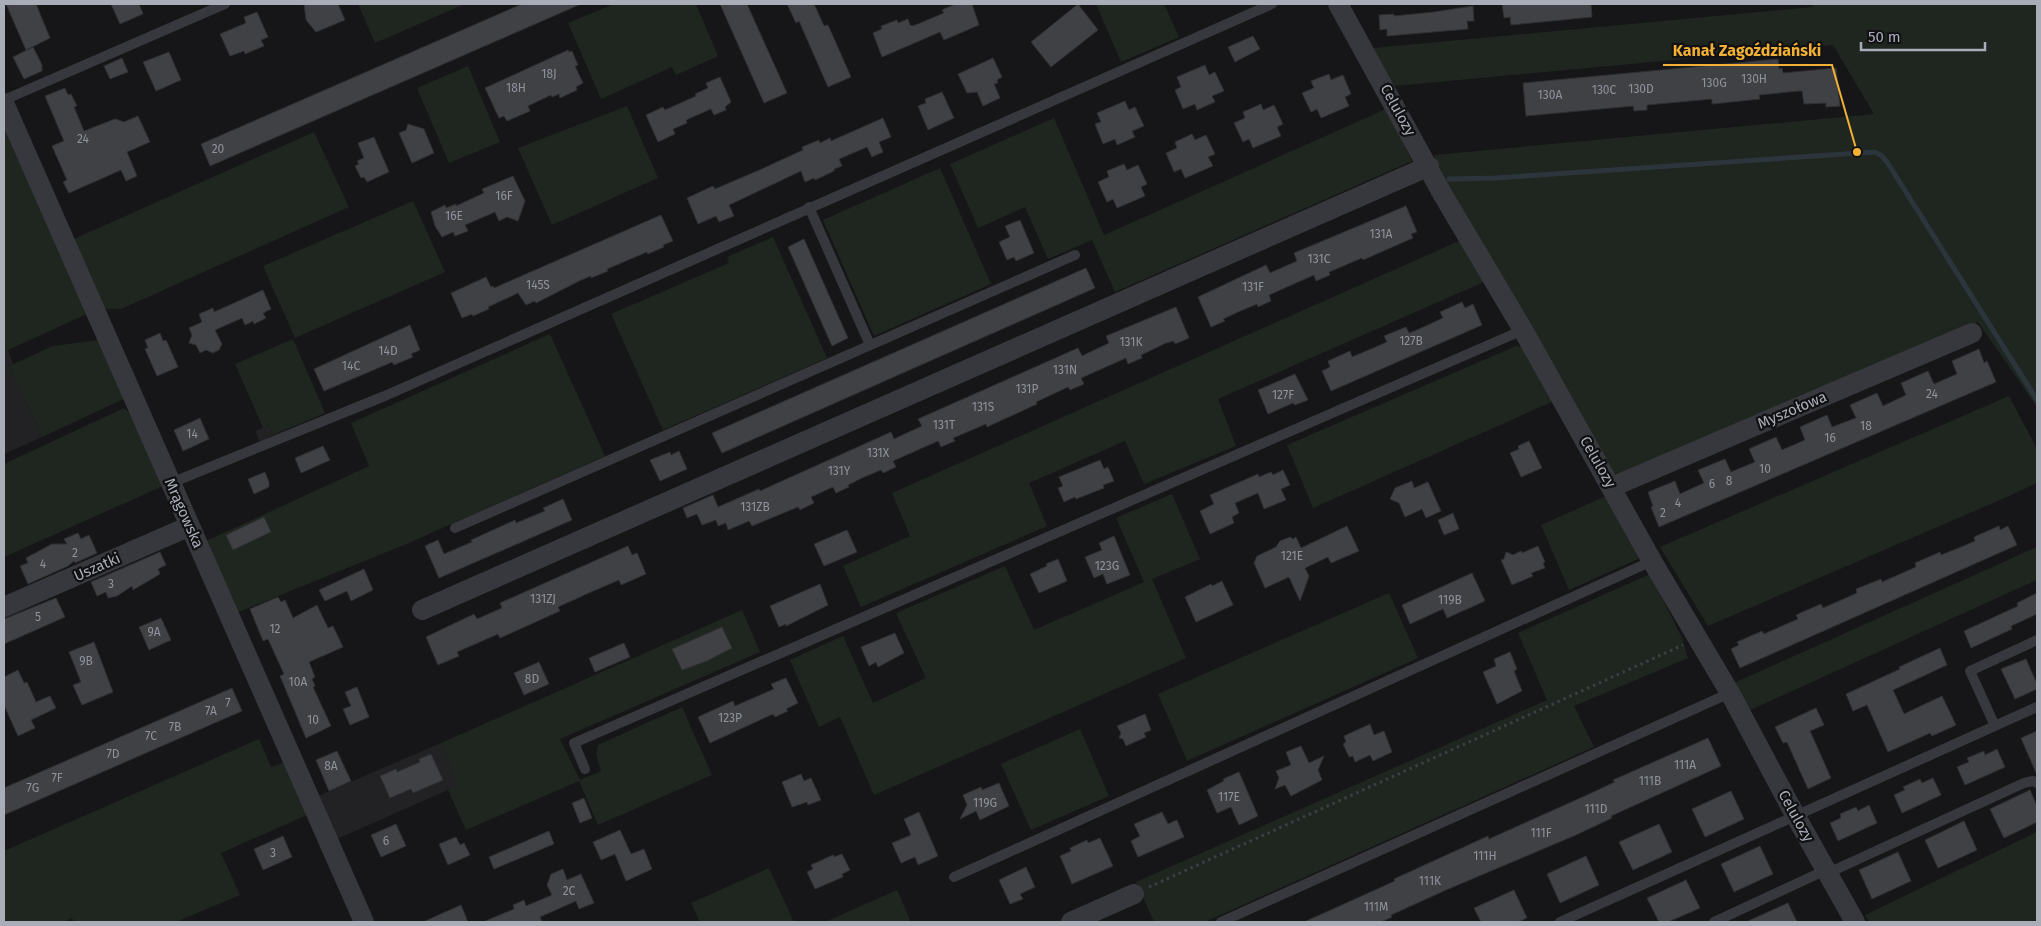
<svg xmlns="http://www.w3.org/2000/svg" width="2041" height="926" font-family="'Fira Sans',sans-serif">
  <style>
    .built { fill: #222225 }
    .green { fill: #1e261f }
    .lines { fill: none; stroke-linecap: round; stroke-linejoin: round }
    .stream { stroke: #2c353c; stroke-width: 5 }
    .building { fill: #404145; stroke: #303034 }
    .path { stroke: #3d3f44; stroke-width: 3; stroke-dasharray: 2.5 4; stroke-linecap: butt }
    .service { stroke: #37383d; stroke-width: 10 }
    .minor { stroke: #37383d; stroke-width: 20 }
    .labels { text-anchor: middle; stroke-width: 4.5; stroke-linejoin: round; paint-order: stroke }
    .number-label { font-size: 12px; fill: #8e929b }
    .street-label { font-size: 15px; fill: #a8adb8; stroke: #111113 }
    .leader { fill: none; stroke: #f2b134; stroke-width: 2 }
    .callout-dot { fill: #f2b134; stroke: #111113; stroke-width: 2 }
    .callout-label { font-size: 16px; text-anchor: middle; font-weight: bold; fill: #f2b134; stroke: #111113; stroke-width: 4.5; stroke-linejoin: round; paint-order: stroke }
  </style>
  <rect width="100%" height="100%" fill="#161618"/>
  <path class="built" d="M8,350L13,364L9,366L42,437L4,454V352Z
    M269,425L273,435L260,442L255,431Z
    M441,743L459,785L337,839L318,796Z"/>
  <path class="green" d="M358,4H465L375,43Z
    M614,4H696L718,56L676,75L672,67L601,99L568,23Z
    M1096,4H1164L1179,37L1121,62Z
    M1812,4H2037V407L1978,322L1622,475L1611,473L1442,173L1434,155L1874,114L1833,45L1395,86L1373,48L1813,7Z
    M468,66L500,142L449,163L417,88Z
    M627,106L658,178L552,225L518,148Z
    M1386,109L1412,161L1115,292L1092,240L1048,259L1025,207L978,228L950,164L1054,118L1104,235Z
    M4,123L89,313L4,352Z
    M314,132L349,207L121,309H104L74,239Z
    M940,168L991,284L874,336L823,220Z
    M413,201L445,272L295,338L263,266Z
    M773,237L827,358L663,430L611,314L729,263L727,257Z
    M1459,241L1486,281L1218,399L1236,446L1144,484L1125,441L1029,483L1047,526L861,607L843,566L910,536L892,493Z
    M550,334L605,456L404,545L236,613L204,542L369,466L351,423Z
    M293,339L325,413L273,435L269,425L263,428L235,364Z
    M99,340L128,397L42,437L9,366L53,346Z
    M1516,346L1529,349L1554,401L1313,508L1287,445Z
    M2009,396L2037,449V483L2007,497L1708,626L1660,547Z
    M124,408L134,417L163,486L4,557V464Z
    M1172,494L1200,559L1152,579L1186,658L874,795L840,717L819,727L790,660L843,636L873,703L926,678L896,613L1005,566L1034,630L1144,582L1116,518Z
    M1606,496L1638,552V559L1569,590L1541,525Z
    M2037,547V580L1748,711L1734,683Z
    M1650,574L1683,640L1688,658L1574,706L1594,747L1205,922H1154L1136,882L1547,700L1518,633Z
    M1389,593L1418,658L1187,761L1158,694Z
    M742,610L760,652L560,739L580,780L601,771L596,755L598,745L682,707L712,775L598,825L579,781L466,830L448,790L458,785L441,743Z
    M1080,729L1109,796L1031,830L1001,764Z
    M259,739L271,767L285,762L309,814L221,853L240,895L176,922H74L72,918L63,922H4V851Z
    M2037,832V922H1869L1865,915Z
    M769,868L794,922H700L691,903Z
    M897,890L911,922H825Z"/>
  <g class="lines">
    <path class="stream" d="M1449,179L1496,178L1874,152L1881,155L1887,162L2037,400"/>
  </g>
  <path class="building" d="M6,4H36L50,38L26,50Z
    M111,4H139L143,14L120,24Z
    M304,4H338L345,20L316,32L306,20Z
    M522,4H581L210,166L201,144Z
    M720,4H747L787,93L764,103Z
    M787,4H814L824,26L828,25L851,77L828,87L799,21L796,23Z
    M956,4H972L979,25L944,40L940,32L882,57L873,33L882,29L881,26L897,20L898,23L908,19L910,25L913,26L944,13L942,10Z
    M1078,4L1098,30L1051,67L1031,42Z
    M1502,4H1591L1592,17L1511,25L1510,17L1504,18Z
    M1473,6L1474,21H1467L1468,29L1387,36V29L1380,30L1379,15L1394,14V16L1434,12Z
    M257,12L268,37L261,40L264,46L245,54L244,51L230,56L220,34L246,23L244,17Z
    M1253,36L1260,49L1235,62L1228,47Z
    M33,47L42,65V71L24,79L13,57Z
    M568,50L569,52L572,51L578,65L575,66L583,83L576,87L577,90L560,98L559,94L552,97L551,95L528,106L530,111L507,121L504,116L499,118L485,88Z
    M169,52L181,80L156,91L143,62Z
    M122,58L128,72L110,79L104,66Z
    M993,58L1002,77L997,80L998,83L994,84L1000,98L983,106L977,92L967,93L958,74Z
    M1778,59L1779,69L1782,68L1783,73L1836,68L1840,106L1826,107V103L1804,104L1802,91H1799L1759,95L1760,99L1712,104V99L1647,105V110L1634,111L1633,106L1526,116L1523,83Z
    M1205,65L1209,75L1215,72L1224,91L1212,96L1215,102L1197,110L1195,104L1183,109L1175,90L1181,87L1177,77Z
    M1329,74L1331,80L1343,75L1351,94L1345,97L1349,106L1321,118L1317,109L1311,112L1302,93L1314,88L1311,81Z
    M720,77L731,102L725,107L726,110L714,115L711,109L686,120L687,123L673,129L675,134L658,142L646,115L663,107L665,110L696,96L695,94L708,88L706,83Z
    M65,88L68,95L71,94L77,106L74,107L84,131L115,119L124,122L138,116L150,142L127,152L137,176L126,181L121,170L69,193L63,182L67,180L52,146L64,141L45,96Z
    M942,92L954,118L928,130L918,106L926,103L925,99Z
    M1125,101L1129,110L1135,107L1144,126L1132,131L1135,137L1117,145L1115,139L1103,144L1095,124L1101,122L1097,113Z
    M1261,104L1263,110L1274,105L1283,124L1277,127L1281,136L1253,148L1249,139L1243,142L1234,123L1245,118L1243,112Z
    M883,118L891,137L879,142L883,152L872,157L867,147L839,159L842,166L834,169V171L815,180L814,178L805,182L801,171L729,205L734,216L719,222L716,216L698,224L687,198L713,186L715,189L764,168L803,150L802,147L819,140L820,143L830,138L831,141Z
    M408,124L424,129L434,153L412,163L399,133L406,130Z
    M1192,134L1195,140L1206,135L1215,154L1208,157L1213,166L1185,178L1181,169L1174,172L1166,153L1177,148L1175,142Z
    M374,137L389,172L367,182L364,177L361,178L355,166L359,164L357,161L364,158L358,143Z
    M1124,164L1127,170L1138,165L1147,184L1141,187L1145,196L1117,208L1113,199L1107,202L1098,182L1109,177L1107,171Z
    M513,176L525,201L518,221L507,217L499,221L495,212L465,225L468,231L455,236L453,232L442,237L435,226L431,212L445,205L446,208L456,204V206L484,193L482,189Z
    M1406,206L1417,232L1411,234L1413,238L1363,260L1362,258L1329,272L1330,275L1316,281L1314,275L1269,295L1271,301L1258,307L1257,304L1238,312L1223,319L1225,321L1211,327L1198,297L1266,265L1270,273L1297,261L1294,253Z
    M661,215L673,241L663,245L664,247L648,254L647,252L607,269L608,271L591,278V276L581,280L536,303L535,301L526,305L518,293L488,307L489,309L473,316L472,314L462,318L451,293L486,277L491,287L493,286L494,288Z
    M1020,220L1034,253L1016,261L1014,257L1007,260L999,242L1010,237L1005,226Z
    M804,239L848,338L832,346L788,247Z
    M1086,268L1095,288L722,453L712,433Z
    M263,290L271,309L263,313L266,318L254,324L253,321L245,325L242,318L215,330L222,344L219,350L213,353L206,350L200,353L196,345L189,343L192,335L189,328L202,322L199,314L213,308L214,312Z
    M1462,302L1465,308L1473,304L1482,325L1331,391L1322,371L1330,367L1328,361L1350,351L1352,357L1371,349L1387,342L1384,336L1406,327L1409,333L1417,330L1443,318L1440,312Z
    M1176,307L1189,338L1175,344L1174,341L1166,343L1141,355L1142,358L1128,364L1126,358L1081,378L1084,384L1070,390L1068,387L1036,402L1037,404L987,427L986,424L953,438L955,441L941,447L938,441L893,461L896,467L883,473L881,470L862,478L848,485L849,487L836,493L833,487L811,497L814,503L800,510L798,507L752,526L749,521L728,530L726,523L718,526L716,520L702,525L697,514L687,518L683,508L713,495L718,507L759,489L760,491L891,432L894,439L922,426L918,419L1078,348L1082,356L1109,343L1106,336Z
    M410,325L420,350L411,354L413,357L394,365L392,362L383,366L324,391L314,369Z
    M160,333L163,341L166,340L178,367L157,376L145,349L148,348L145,340Z
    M1979,349L1984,363L1987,361L1996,382L1659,527L1651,507L1653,506L1648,492L1675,481L1680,494L1704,483L1698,470L1725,459L1731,472L1755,462L1749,449L1776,437L1782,450L1805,440L1800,427L1827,415L1832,427L1856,418L1850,405L1877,393L1883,406L1906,395L1901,383L1928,371L1934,384L1957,374L1952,361Z
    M1295,374L1308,400L1295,405L1293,403L1268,414L1258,390Z
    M200,418L209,439L183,451L174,430Z
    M1529,441L1542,468L1521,477L1510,453L1519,449L1518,446Z
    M323,446L330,460L301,473L295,458Z
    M679,451L687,469L660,481L650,460L670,452L671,455Z
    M1100,460L1104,469L1108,467L1114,481L1103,485L1104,488L1076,499L1075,497L1064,502L1058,488L1063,486L1059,477Z
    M1283,470L1290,485L1281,489L1286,500L1264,509L1258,493L1235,503L1239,513L1232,517L1234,523L1210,534L1200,511L1214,504L1210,495L1258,474L1259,477L1271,472L1273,475Z
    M265,472L269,482V487L254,494L248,479Z
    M1412,481L1414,488L1428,482L1441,511L1426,518L1422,509L1405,517L1399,503L1390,499L1395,488Z
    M563,499L572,520L439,578L425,546L438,540L444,554L472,542L471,540L515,520L516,523L545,511L543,508Z
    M1453,513L1459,529L1444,535L1438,520Z
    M264,517L271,532L233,550L226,535Z
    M1347,526L1359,551L1331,563L1328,557L1305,568L1309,576L1300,601L1289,577L1265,588L1254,563L1257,556L1276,547L1280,541L1290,537L1293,539L1296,537L1301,548Z
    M1999,526L2000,530L2008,526L2017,545L1740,668L1731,649L1739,645L1737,642L1762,631L1764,634L1798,619L1796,615L1807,610L1821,604L1823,608L1857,593L1856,589L1881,579L1882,582L1916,567L1915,563L1940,552L1941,555L1961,547L1975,541L1974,537Z
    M847,530L857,552L824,566L814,544Z
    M78,533L81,539L89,535L97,553L75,563L74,561L68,566L28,584L20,566L28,563L26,558L52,544H67L64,539Z
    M1114,536L1130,575L1107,584L1103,574L1094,578L1085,557L1102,550L1099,543Z
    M628,546L632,555L637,553L646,574L621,585L619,580L591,592L558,607L560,611L500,638L498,634L457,652L459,656L438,665L426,637L474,614L477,619L502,608L500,603Z
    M1538,546L1545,562L1543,563L1545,568L1531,573L1533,576L1512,585L1501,560L1504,559L1506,552L1513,555L1521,551L1522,553Z
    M160,552L166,565L158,569L160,574L133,590L132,586L117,596L108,598L106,592L97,596L91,582Z
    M1058,559L1067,581L1039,593L1030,574L1047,566L1046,564Z
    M364,569L373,590L351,601L347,591L325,601L319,590Z
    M1472,573L1485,601L1447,618L1443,609L1410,624L1402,605Z
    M1222,581L1233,605L1196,622L1185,597L1211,584L1212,586Z
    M820,584L828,605L786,626V624L779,627L770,606Z
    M2037,593V614L2011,626L2012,629L1971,648L1964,631L2018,606L2017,603Z
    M278,597L281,602L285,600L293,618L317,605L328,628L333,626L343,647L309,662L315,677L312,679L315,686L313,687L331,726L306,738L280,676L284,674L268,639L263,641L250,609Z
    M56,598L65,617L4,644V619Z
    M161,618L171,640L149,650L139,627Z
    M722,627L732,648L707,661L682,670L672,649Z
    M895,633L904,653L878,667L876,662L869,666L861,647Z
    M94,642L113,692L82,705L73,685L81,682L69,652Z
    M624,643L630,657L595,672L589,658Z
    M1940,648L1947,665L1893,690L1904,714L1942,696L1956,725L1932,736L1930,733L1888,752L1867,705L1853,711L1846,694L1900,669L1899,667Z
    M1510,652L1517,669L1514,671L1522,691L1497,704L1483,672L1496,666L1494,659Z
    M2026,659L2037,684V689L2015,699L2001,669Z
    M539,662L549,684L524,695L514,673Z
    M18,670L24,683L27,682L36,702L50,696L56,708L31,720L35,728L18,736L4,705V677Z
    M786,678L798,703L786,709L788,711L775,717L773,714L710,743L698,717L733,701L735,706L774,689L771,684Z
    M357,687L369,717L350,725L343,709L351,706L345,692Z
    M232,688L242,711L4,815V788Z
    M1816,708L1824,725L1810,731L1831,778L1808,789L1787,742L1783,743L1775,727Z
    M1145,714L1151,730L1144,733L1146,737L1126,746L1123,739L1119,738L1121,733L1117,726Z
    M1370,724L1374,735L1384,731L1392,752L1373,761L1370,755L1355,762L1353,756L1349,757L1343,744L1346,742L1344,736Z
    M2037,731V775L2021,738Z
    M1708,738L1721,766L1611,816L1612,818L1576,835L1446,890L1391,915L1392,917L1381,922H1304L1395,881L1394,879L1488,836L1489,839L1587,795L1615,782L1613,780Z
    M1301,746L1309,763L1324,756L1318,770L1322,780L1291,796L1285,785L1275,789L1279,778L1276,771L1291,765L1286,752Z
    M1997,749L2005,767L1965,785L1957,767L1969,762L1967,758L1984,751L1985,755Z
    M337,751L351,781L329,791L316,760Z
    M431,754L443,780L413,793L411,789L390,798L380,776L396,769L397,772L420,762L419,759Z
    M1239,772L1258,816L1239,825L1231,807L1217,813L1207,790L1224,781L1223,779Z
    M801,774L804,781L811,778L821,800L808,805L807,802L792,807L782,782Z
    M1933,778L1941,795L1902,813L1894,795L1905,790L1903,787L1920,779L1922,783Z
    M999,783L1009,806L980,820L976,811L960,819L967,805L963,795L981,787L982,790Z
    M2030,790L2037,806V822L2004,838L1990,809Z
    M1731,791L1744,819L1705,837L1692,809Z
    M584,798L592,818L580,823L572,803Z
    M1869,805L1877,823L1838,841L1830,823L1841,818L1840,814L1856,807L1858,811Z
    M919,812L938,856L918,865L915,857L901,863L892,843L911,835L904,819Z
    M1162,812L1168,824L1177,820L1184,837L1138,857L1131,841L1140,836L1134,824Z
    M1964,821L1977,850L1938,868L1925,840Z
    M396,824L406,846L381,857L371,835Z
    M1659,824L1672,852L1633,870L1619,842Z
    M620,830L631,854L644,849L652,869L626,881L615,854L601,860L593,842Z
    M549,831L554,844L494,869L489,857Z
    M283,836L292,857L263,870L254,849Z
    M456,837L460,845L464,843L470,855L448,865L439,844Z
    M1100,838L1113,866L1072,884L1060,856L1071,851L1070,848L1087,840L1088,843Z
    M1760,846L1773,874L1734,892L1721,864Z
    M1898,852L1911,881L1872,899L1859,870Z
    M842,854L850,870L842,874L843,877L815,889L807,872L813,869L811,865L833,855L834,857Z
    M1586,856L1599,885L1560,903L1547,874Z
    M1026,867L1035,887L1020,894L1023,899L1010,904L999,880Z
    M563,869L567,880L581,874L594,903L579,909L576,901L540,917L542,922H483L514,909L513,905L524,900L526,906L552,895L547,885L551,874Z
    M1686,880L1700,908L1668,922H1659L1647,898Z
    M1514,890L1527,918L1518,922H1481L1474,908Z
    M1788,903L1797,922H1746L1779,907Z
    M461,905L468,922H423Z"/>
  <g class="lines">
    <path class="path" d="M1149,887L1683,645"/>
    <path class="service" d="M4,100L225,4
      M809,207L870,345
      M171,483L387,395L1272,4
      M455,528L1075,255
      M1995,726L1970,671L2037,640
      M585,769L574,743L1523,330
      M1828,873L2024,783L2033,781L2037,783
      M954,877L1652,561
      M1221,922L1730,693
      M1560,922L2037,707
      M1714,922L1826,870"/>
    <path class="minor" d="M1338,4L1443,195L1523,330L1652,561L1730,693L1795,815L1855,922
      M4,103L364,922
      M1612,487L1972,333
      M4,607L190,526
      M422,610L1429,166
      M1071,922L1134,894"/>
  </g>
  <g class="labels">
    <g class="number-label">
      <text x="549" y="78">18J</text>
      <text x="1754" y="83">130H</text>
      <text x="1714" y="87">130G</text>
      <text x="516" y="92">18H</text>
      <text x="1641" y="93">130D</text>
      <text x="1604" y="94">130C</text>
      <text x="1550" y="99">130A</text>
      <text x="83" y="143">24</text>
      <text x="218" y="153">20</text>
      <text x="504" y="200">16F</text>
      <text x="454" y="220">16E</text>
      <text x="1381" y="238">131A</text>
      <text x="1319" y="263">131C</text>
      <text x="538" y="289">145S</text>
      <text x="1253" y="291">131F</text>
      <text x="1411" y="345">127B</text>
      <text x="1131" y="346">131K</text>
      <text x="388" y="355">14D</text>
      <text x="351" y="370">14C</text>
      <text x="1065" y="374">131N</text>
      <text x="1027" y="393">131P</text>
      <text x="1932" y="398">24</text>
      <text x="1283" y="399">127F</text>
      <text x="983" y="411">131S</text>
      <text x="944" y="429">131T</text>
      <text x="1866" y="430">18</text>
      <text x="192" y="438">14</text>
      <text x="1830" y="442">16</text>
      <text x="878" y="457">131X</text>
      <text x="1765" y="473">10</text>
      <text x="839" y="475">131Y</text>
      <text x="1729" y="485">8</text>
      <text x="1712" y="488">6</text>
      <text x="1678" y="507">4</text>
      <text x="755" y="511">131ZB</text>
      <text x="1663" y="517">2</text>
      <text x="75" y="557">2</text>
      <text x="1292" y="560">121E</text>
      <text x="43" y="568">4</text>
      <text x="1107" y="570">123G</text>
      <text x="111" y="588">3</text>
      <text x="543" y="603">131ZJ</text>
      <text x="1450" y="604">119B</text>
      <text x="38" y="621">5</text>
      <text x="275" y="633">12</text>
      <text x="154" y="636">9A</text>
      <text x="86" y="665">9B</text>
      <text x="532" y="683">8D</text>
      <text x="298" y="686">10A</text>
      <text x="228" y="707">7</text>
      <text x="211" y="715">7A</text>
      <text x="730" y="722">123P</text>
      <text x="313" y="724">10</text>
      <text x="175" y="731">7B</text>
      <text x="151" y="740">7C</text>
      <text x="113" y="758">7D</text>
      <text x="1685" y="769">111A</text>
      <text x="331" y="770">8A</text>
      <text x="57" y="782">7F</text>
      <text x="1650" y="785">111B</text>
      <text x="33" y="792">7G</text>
      <text x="1229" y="801">117E</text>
      <text x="985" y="807">119G</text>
      <text x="1596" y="813">111D</text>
      <text x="1541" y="837">111F</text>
      <text x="386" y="845">6</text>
      <text x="273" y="857">3</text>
      <text x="1485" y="860">111H</text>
      <text x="1430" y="885">111K</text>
      <text x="569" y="895">2C</text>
      <text x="1376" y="911">111M</text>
    </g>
    <g class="street-label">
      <text transform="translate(1398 110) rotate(61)" y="5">Celulozy</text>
      <text transform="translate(1792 410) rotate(-23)" y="5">Myszołowa</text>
      <text transform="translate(1598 462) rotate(60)" y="5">Celulozy</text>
      <text transform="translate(184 513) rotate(66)" y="5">Mrągowska</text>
      <text transform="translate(97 567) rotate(-24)" y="5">Uszatki</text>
      <text transform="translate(1796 816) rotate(61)" y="5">Celulozy</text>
    </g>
  </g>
  <path class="leader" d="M1857 152L1832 65H1663"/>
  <circle class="callout-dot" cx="1857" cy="152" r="5"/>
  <g class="callout-label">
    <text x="1747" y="56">Kanał Zagoździański</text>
  </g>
  <rect width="2041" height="926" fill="none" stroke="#a8adb8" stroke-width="10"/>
  <path d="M1861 42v8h124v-8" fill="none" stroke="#a8adb8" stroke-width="2.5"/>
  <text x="1868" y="42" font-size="15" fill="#a8adb8" stroke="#111113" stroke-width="4" paint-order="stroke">50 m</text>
</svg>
